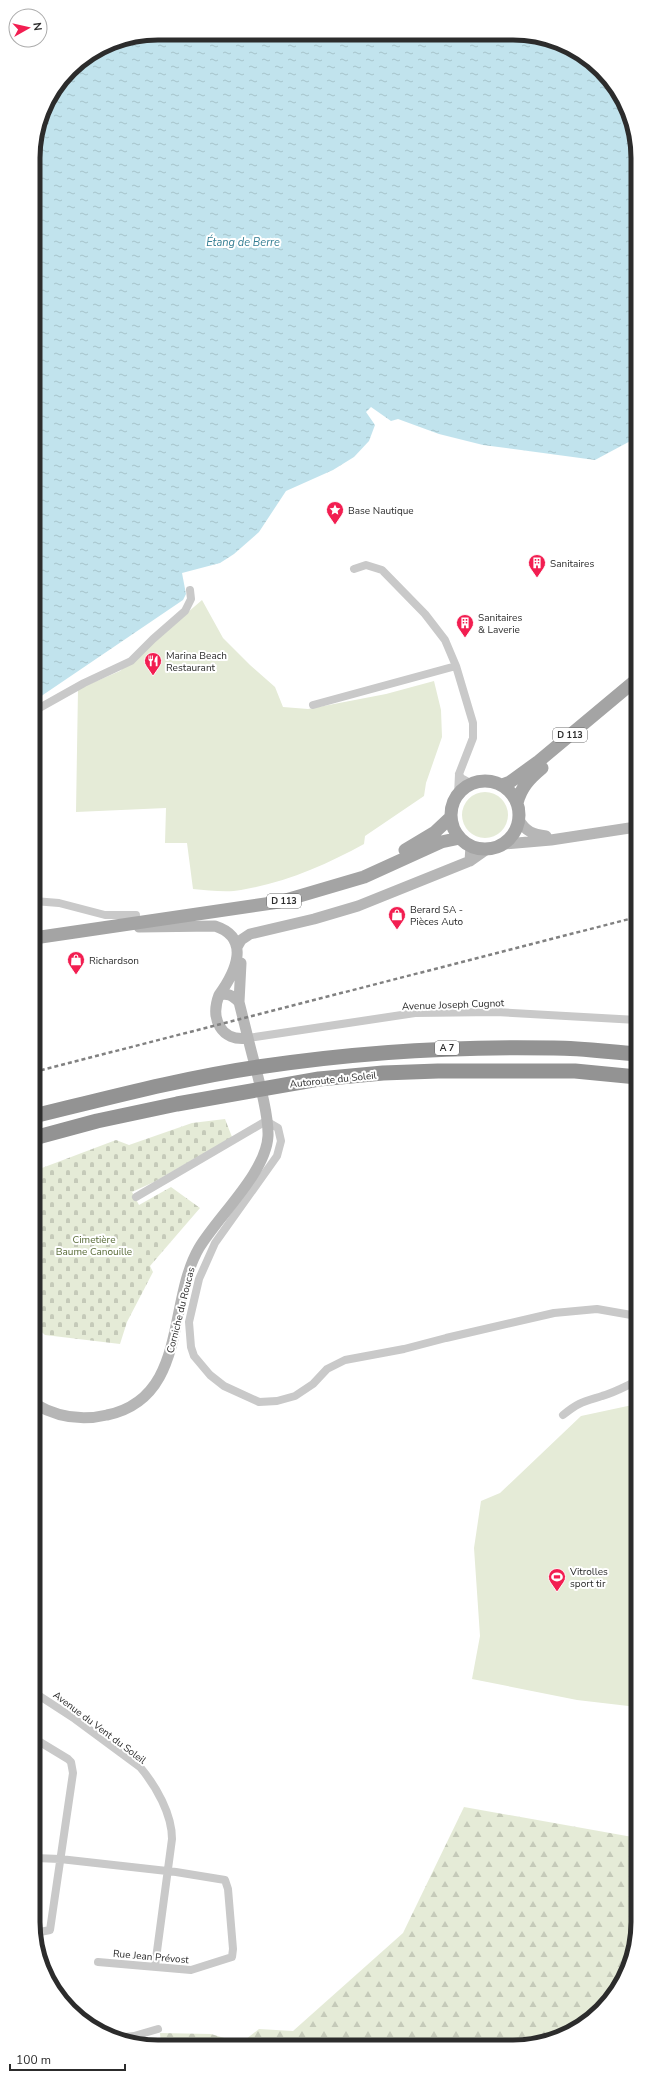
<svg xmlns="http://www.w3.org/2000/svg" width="671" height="2080" font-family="'Nunito Sans',sans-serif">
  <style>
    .green { fill: #e5ebd7 }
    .forest { fill: url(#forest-firs) }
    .cemetery { fill: url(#cemetery-stones) }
    .water { fill: url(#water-ripples) }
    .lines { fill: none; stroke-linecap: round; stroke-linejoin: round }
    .minor { stroke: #c9c9c9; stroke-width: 8 }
    .secondary { stroke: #b6b6b6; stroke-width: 11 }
    .primary { stroke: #a4a4a4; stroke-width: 13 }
    .motorway { stroke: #939393; stroke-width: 15 }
    .rail { stroke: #818181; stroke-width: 2.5; stroke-dasharray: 4 3; stroke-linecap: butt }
    .labels { text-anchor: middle; stroke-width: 4; stroke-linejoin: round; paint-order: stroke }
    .shield { fill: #fff; stroke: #6b6b6b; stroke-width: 1 }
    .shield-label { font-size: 9px; font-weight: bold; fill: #2c2c2c }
    .poi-label { font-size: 10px; fill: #2c2c2c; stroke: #fff; text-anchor: start }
    .street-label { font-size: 10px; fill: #2c2c2c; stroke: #fff }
    .park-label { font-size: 10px; fill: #576a36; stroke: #fff }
    .water-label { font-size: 11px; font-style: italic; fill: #347e93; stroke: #fff }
    .rim { fill: none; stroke: #2c2c2c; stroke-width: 5 }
  </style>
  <defs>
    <pattern id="forest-firs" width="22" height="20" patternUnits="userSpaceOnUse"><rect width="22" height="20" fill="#e5ebd7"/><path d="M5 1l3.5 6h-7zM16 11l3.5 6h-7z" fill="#c5cab9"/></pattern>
    <pattern id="cemetery-stones" width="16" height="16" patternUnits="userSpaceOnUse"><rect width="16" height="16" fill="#e5ebd7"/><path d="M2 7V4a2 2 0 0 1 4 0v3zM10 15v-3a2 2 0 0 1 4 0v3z" fill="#c5cab9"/></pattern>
    <pattern id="water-ripples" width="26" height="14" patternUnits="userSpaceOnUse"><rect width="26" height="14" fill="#c1e3ed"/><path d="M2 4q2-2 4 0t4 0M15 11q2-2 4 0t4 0" fill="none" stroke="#a6c3cb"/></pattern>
  </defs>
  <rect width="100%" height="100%" fill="#fff"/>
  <path class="green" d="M202,600L223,638L250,665L275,687L283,707L308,709L386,694L434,681L441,710L442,737L426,783L424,796L365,836L364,844C326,865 284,883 241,890C226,893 208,890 193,889L187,843H165L166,808L76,812L78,689L120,671Z
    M462 815a23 23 0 1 1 46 0a23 23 0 1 1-46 0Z
    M637,1404V1707L577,1700L472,1679L480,1636L474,1548L481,1501L500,1493L581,1416Z"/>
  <path class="forest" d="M464,1807L638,1838V1930L628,1970L607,2005L575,2030L537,2045H161L160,2033L211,2034L241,2043L259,2029L293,2031L403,1933Z"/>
  <path class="cemetery" d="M225,1119L232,1137L154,1182L132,1192L139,1205L171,1187L200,1208L150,1266L153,1272L127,1322L120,1344L45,1335L35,1326L34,1171L116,1140L129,1145L192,1123Z"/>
  <path class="water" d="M158,33L537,35L575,50L601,70L625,103L636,134V438L595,460L483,445L439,434L398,419L391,421L371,407L366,412L375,425L369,441L354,457L333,470L286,491L259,532L234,554L220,563L182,573L186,594L183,600L34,701L33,150L46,103L70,70L111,42Z"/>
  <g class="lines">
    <path class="minor" d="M354,569L366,565L382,570L425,614L445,640L456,666L473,723V738L459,774L458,795
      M313,705L456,666
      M34,711L84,683L131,661L153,639L185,611L191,599L190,590
      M459,774L461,778L472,784
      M34,901L59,903L105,915H136
      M248,1038L415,1013L496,1012L637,1020
      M136,1197L266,1121L278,1128L281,1141L277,1156L215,1243L199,1279L189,1322L191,1347L194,1356L210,1375L224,1386L259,1402L277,1401L295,1396L313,1384L327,1369L345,1360L404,1349L446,1338L554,1313L597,1309L637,1316
      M563,1415C579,1402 583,1402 602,1396C614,1393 626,1386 637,1381
      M35,1693L75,1719L140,1767C156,1786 172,1814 172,1839L155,1966
      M35,1739L68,1759L71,1762L73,1773L50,1930L35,1933
      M35,1858L60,1859L176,1872L225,1880L228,1889L233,1949L232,1957L191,1970L98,1962
      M115,2038L134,2036L158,2029"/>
    <path class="secondary" d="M519,820C526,832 533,834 546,836
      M504,844L551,840L636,827
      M470,861L471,846
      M139,927L215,926C252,938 235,973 219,995
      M237,947L241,940L250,934L314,919L358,906L470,861L487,849
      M239,1002C232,995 228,993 219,995C210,1019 221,1042 248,1038L239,1002L241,963
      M35,1404C57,1417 82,1421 107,1415C188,1398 167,1303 199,1248C218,1216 266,1173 268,1136C269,1111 254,1064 248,1038"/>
    <path class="primary" d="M451 815a34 34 0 1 1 68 0a34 34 0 1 1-68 0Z
      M502,785L510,782L539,761L636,680
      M517,803C521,787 530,778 542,768
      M405,850L435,832L451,817
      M34,938L279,902L364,877L441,842L460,838"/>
    <path class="motorway" d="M34,1116C108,1098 183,1078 258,1067C357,1052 455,1046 554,1048C582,1048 609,1052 637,1054
      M34,1138L97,1121L177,1104L319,1079L383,1073L438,1071H575L637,1077"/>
    <path class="rail" d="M34,1072L637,917"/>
  </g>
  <defs>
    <symbol id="sight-pin" viewBox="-11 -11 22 30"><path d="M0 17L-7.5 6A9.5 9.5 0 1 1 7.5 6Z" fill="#f21e51" stroke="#fff"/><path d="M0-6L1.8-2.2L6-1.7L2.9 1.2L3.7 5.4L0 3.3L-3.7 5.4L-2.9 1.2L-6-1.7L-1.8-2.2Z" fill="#fff"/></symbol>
    <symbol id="building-pin" viewBox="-11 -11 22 30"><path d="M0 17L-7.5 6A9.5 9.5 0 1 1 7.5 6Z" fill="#f21e51" stroke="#fff"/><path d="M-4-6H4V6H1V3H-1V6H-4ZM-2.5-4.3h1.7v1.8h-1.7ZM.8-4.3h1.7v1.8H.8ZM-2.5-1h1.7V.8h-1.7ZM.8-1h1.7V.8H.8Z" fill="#fff"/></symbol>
    <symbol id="restaurant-pin" viewBox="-11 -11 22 30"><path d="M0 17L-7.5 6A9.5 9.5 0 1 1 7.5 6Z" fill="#f21e51" stroke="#fff"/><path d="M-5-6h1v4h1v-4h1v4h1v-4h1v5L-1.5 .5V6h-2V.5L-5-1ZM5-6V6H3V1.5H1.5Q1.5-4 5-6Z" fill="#fff"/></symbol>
    <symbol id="shop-pin" viewBox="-11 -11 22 30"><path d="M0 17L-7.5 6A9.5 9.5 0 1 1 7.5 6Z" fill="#f21e51" stroke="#fff"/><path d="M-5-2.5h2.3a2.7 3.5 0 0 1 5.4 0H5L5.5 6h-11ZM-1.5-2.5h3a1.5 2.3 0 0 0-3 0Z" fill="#fff"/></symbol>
    <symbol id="stadium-pin" viewBox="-11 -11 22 30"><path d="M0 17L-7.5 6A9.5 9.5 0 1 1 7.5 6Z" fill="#f21e51" stroke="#fff"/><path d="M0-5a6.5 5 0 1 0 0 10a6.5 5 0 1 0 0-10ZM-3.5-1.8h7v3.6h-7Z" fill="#fff"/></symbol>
  </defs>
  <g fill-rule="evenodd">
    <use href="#sight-pin" x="325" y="500" width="20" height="27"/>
    <use href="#building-pin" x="527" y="553" width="20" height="27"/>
    <use href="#building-pin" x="455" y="613" width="20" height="27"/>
    <use href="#restaurant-pin" x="143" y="651" width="20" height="27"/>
    <use href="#shop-pin" x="387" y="905" width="20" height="27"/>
    <use href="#shop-pin" x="66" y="950" width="20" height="27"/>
    <use href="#stadium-pin" x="547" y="1567" width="20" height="27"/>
  </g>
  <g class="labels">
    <g class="shield">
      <rect x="553" y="728" width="34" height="14" rx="3"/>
      <rect x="267" y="894" width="34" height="14" rx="3"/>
      <rect x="435" y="1041" width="24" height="14" rx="3"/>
    </g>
    <g class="shield-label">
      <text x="570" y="738">D 113</text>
      <text x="284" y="904">D 113</text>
      <text x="447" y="1051">A 7</text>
    </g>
    <g class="poi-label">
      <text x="348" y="514">Base Nautique</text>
      <text x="550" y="567">Sanitaires</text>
      <text x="478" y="621">Sanitaires<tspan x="478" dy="12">&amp; Laverie</tspan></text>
      <text x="166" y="659">Marina Beach<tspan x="166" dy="12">Restaurant</tspan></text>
      <text x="410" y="913">Berard SA -<tspan x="410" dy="12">Pièces Auto</tspan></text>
      <text x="89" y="964">Richardson</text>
      <text x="570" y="1575">Vitrolles<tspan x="570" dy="12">sport tir</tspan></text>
    </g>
    <g class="street-label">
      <text transform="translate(453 1004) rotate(-2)" y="4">Avenue Joseph Cugnot</text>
      <text transform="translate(333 1079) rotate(-6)" y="4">Autoroute du Soleil</text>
      <text transform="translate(180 1310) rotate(-76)" y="4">Corniche du Roucas</text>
      <text transform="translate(100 1727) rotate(37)" y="4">Avenue du Vent du Soleil</text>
      <text transform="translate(151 1956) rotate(5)" y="4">Rue Jean Prévost</text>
    </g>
    <g class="park-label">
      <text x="94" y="1243">Cimetière<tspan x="94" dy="12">Baume Canouille</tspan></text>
    </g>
    <g class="water-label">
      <text x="243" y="246">Étang de Berre</text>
    </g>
  </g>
  <path d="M0 0H671V2080H0ZM158 40H513A118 118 0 0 1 631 158V1922A118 118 0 0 1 513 2040H158A118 118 0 0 1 40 1922V158A118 118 0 0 1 158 40Z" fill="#fff" fill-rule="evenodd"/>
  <path class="rim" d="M158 40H513A118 118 0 0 1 631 158V1922A118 118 0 0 1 513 2040H158A118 118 0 0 1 40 1922V158A118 118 0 0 1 158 40Z"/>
  <g transform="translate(28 28) rotate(82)"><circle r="19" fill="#ffffff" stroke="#ababab"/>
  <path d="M0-3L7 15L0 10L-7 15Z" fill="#f21e51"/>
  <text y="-6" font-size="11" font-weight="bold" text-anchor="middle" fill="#2c2c2c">N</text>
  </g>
  <path d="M10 2064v6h115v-6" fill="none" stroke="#2c2c2c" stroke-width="2"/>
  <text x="16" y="2064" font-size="12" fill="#2c2c2c" stroke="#ffffff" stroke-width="3" paint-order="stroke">100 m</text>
</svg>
